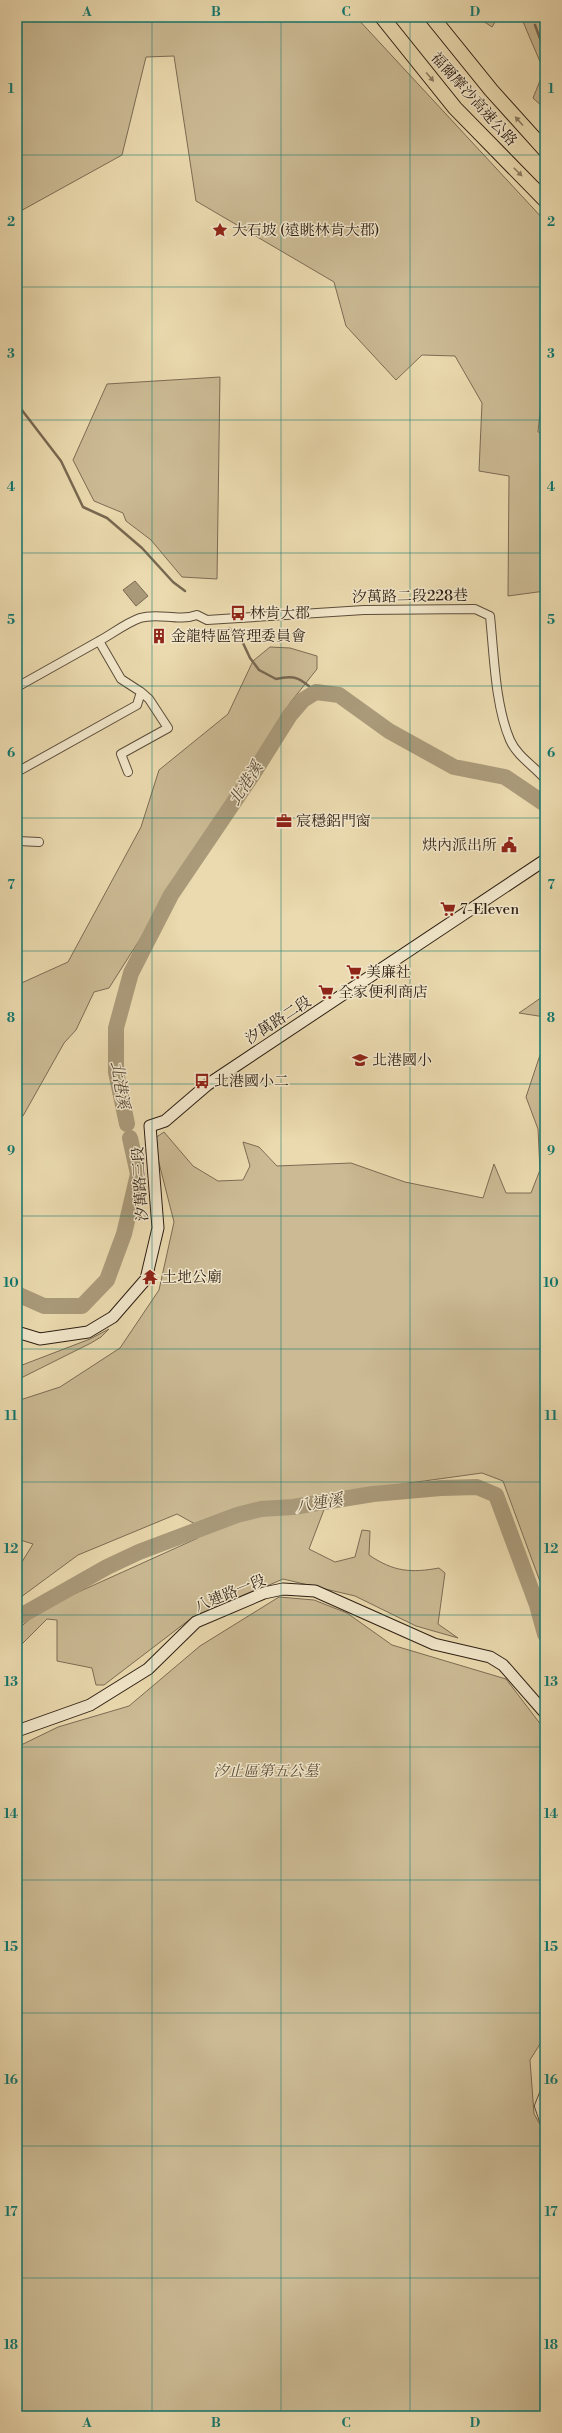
<svg xmlns="http://www.w3.org/2000/svg" width="562" height="2433" font-family="'Libre Bodoni','Noto Serif TC',serif">
  <style>
    .green { fill: #cbba94; stroke: #7c6c54 }
    .water { fill: #aa9a7a; stroke: #786851 }
    .lines { fill: none; stroke-linecap: round; stroke-linejoin: round }
    .stream { stroke: #786851; stroke-width: 2.5 }
    .river { stroke: #aa9a7a; stroke-width: 16 }
    .street-casing { stroke: #5c4d3a; stroke-width: 10 }
    .secondary-casing { stroke: #2d1e13; stroke-width: 13 }
    .highway-casing { stroke: #2d1e13; stroke-width: 16 }
    .street { stroke: #f2e7cb; stroke-width: 8 }
    .secondary { stroke: #f2e7cb; stroke-width: 11 }
    .highway { stroke: #ebdaaf; stroke-width: 14 }
    .oneway { fill: #8c7c61 }
    .grid { fill: none; stroke: #0f766e; stroke-width: 1; stroke-opacity: 0.55 }
    .labels { text-anchor: middle; stroke-width: 3; stroke-linejoin: round; paint-order: stroke }
    .street-label { font-size: 15px; fill: #2d1e13; stroke: #f2e7cb }
    .poi-label { font-size: 15px; fill: #2d1e13; stroke: #f2e7cb; text-anchor: start }
    .park-label { font-size: 15px; font-style: italic; fill: #5c4d3a; stroke: #f2e7cb }
    .water-label { font-size: 16px; font-style: italic; fill: #594937; stroke: #f2e7cb }
    .neatline { fill: none; stroke: #0f766e; stroke-width: 1.5 }
    .grid-label { font-size: 13px; text-anchor: middle; font-weight: bold; fill: #0f766e }
  </style>
  <rect width="100%" height="100%" fill="#ebdaaf"/>
  <filter id="stains"><feTurbulence type="fractalNoise" baseFrequency=".005" numOctaves="4"/><feColorMatrix values="0 0 0 0 .2 0 0 0 0 .09 0 0 0 0 .02 0 0 0 .5 -.17"/></filter>
  <radialGradient id="worn" r=".72"><stop offset=".6" stop-color="#630" stop-opacity="0"/><stop offset="1" stop-color="#630" stop-opacity=".3"/></radialGradient>
  <path class="green" d="M17,17H356L545,221V365L538,432L545,433V591L508,596L509,476L479,471L482,403L455,356L422,355L396,380L346,326L334,282L196,201L174,56L146,57L122,155L17,213Z
    M477,17H498L492,27Z
    M521,17H545V109L533,98L544,71Z
    M220,377L217,579L182,577L151,540L126,521L123,513L94,501L73,460L107,384Z
    M270,647L290,648L317,656V669L290,703L109,988L94,992L76,1030L64,1043L23,1116L17,1114V985L68,962L141,827L159,770L228,714L253,661Z
    M545,995V1017L519,1013Z
    M545,1053V1595L503,1481L482,1473L330,1494L309,1549L335,1562L355,1557L362,1530L370,1531L369,1555C394,1572 411,1573 439,1568L445,1573L438,1624L458,1638L416,1626L355,1596L283,1579L189,1620L104,1685H96L92,1668L57,1661V1620L47,1619L17,1649V1630L43,1608L198,1538L195,1524L177,1514L78,1555L21,1597L17,1570L33,1544L17,1539V1401L60,1387L120,1348L159,1290L174,1222L157,1155L155,1138L164,1132L193,1166L218,1181L243,1180L250,1166L243,1142L259,1147L277,1166L351,1163L405,1182L483,1198L494,1164L506,1193H531L540,1170L538,1129L526,1097L540,1055Z
    M109,1329L101,1337L91,1343L17,1380V1367L90,1339Z
    M279,1597L314,1600L347,1613L392,1645L506,1679L545,1730V2036L530,2060L534,2114L545,2133V2416H17V1747L58,1727L129,1706L200,1646Z"/>
  <path class="water" d="M135,581L148,596L136,606L123,590Z"/>
  <g class="lines">
    <path class="stream" d="M535,25L545,52
      M17,400L18,405L61,461L83,507L107,518L142,548L173,582L185,591
      M229,628L243,643L250,658L259,670L276,679C296,674 301,679 316,692"/>
    <path class="river" d="M127,1124L116,1072V1028L131,973L171,895L253,774L290,715L303,700L316,692L339,695L389,731L454,767L505,777L545,804
      M17,1294L44,1306H82L107,1280L124,1234L138,1174L130,1138
      M17,1618L107,1567L139,1552L237,1515L261,1509L293,1507L373,1494L441,1488L477,1487L496,1495L537,1605L545,1634"/>
    <defs>
      <path id="street" d="M17,687L99,641
        M17,772L137,705L141,692L121,679L99,641C112,634 126,623 140,618C159,612 177,622 197,615L207,620L364,610L475,609L490,616C494,654 495,705 510,740C517,756 534,766 545,779
        M128,772L121,754L168,728L149,699L141,692
        M17,839L18,841L39,842
        M545,2091L539,2106L545,2124"/>
      <path id="secondary" d="M17,1332L40,1339L88,1332L113,1317L146,1279L158,1228L150,1126L165,1121L207,1085L545,860
        M17,1731L90,1705L148,1669L196,1622L264,1593L283,1589L315,1591L434,1644L490,1657L503,1665L545,1713"/>
      <path id="highway" d="M382,17L455,108L545,200
        M432,17L491,90L545,150"/>
    </defs>
    <use href="#street" class="street-casing"/>
    <use href="#secondary" class="secondary-casing"/>
    <use href="#highway" class="highway-casing"/>
    <use href="#street" class="street"/>
    <use href="#secondary" class="secondary"/>
    <use href="#highway" class="highway"/>
  </g>
  <defs><path id="oneway-solid" d="M-6-.8H1V-3.2L6.5 0L1 3.2V.8H-6Z"/></defs>
  <g class="oneway">
    <use href="#oneway-solid" transform="translate(430 77) rotate(50)"/>
    <use href="#oneway-solid" transform="translate(519 121) rotate(-132)"/>
    <use href="#oneway-solid" transform="translate(518 172) rotate(45)"/>
  </g>
  <path class="grid" d="M152,17V2416M281,17V2416M410,17V2416M17,155H545M17,287H545M17,420H545M17,553H545M17,686H545M17,818H545M17,951H545M17,1084H545M17,1216H545M17,1349H545M17,1482H545M17,1615H545M17,1747H545M17,1880H545M17,2013H545M17,2146H545M17,2278H545"/>
  <defs>
    <symbol id="sight-bare" viewBox="-9 -9 18 18"><path d="M0-6L1.8-2.2L6-1.7L2.9 1.2L3.7 5.4L0 3.3L-3.7 5.4L-2.9 1.2L-6-1.7L-1.8-2.2Z" fill="#8f2418" stroke="#f2e7cb" stroke-width="2.5" paint-order="stroke"/></symbol>
    <symbol id="bus-bare" viewBox="-9 -9 18 18"><path d="M-5-6H5V4H4V6H2V4H-2V6H-4V4H-5ZM-3.5-4V0h7V-4ZM-3.5 1.2v1.5H-2V1.2ZM2 1.2v1.5H3.5V1.2Z" fill="#8f2418" stroke="#f2e7cb" stroke-width="2.5" paint-order="stroke"/></symbol>
    <symbol id="building-bare" viewBox="-9 -9 18 18"><path d="M-4-6H4V6H1V3H-1V6H-4ZM-2.5-4.3h1.7v1.8h-1.7ZM.8-4.3h1.7v1.8H.8ZM-2.5-1h1.7V.8h-1.7ZM.8-1h1.7V.8H.8Z" fill="#8f2418" stroke="#f2e7cb" stroke-width="2.5" paint-order="stroke"/></symbol>
    <symbol id="office-bare" viewBox="-9 -9 18 18"><path d="M-6-3h4V-5.5h4V-3h4V5H-6ZM-1-4.5V-3h2v-1.5ZM-6 0V1H6V0Z" fill="#8f2418" stroke="#f2e7cb" stroke-width="2.5" paint-order="stroke"/></symbol>
    <symbol id="civic-bare" viewBox="-9 -9 18 18"><path d="M-.6-6.5H3V-4.5H.6V-3L4-1V1h2V6H-6V1h2V-1L-.6-3ZM-1.2 2.5V6h2.4V2.5Z" fill="#8f2418" stroke="#f2e7cb" stroke-width="2.5" paint-order="stroke"/></symbol>
    <symbol id="supermarket-bare" viewBox="-9 -9 18 18"><path d="M-6-5.5h2.5l.6 2H6L4.5 2H-2.5L-4.4-4H-6ZM-1.5 3.2a1.3 1.3 0 1 0 .1 0ZM3 3.2a1.3 1.3 0 1 0 .1 0Z" fill="#8f2418" stroke="#f2e7cb" stroke-width="2.5" paint-order="stroke"/></symbol>
    <symbol id="school-bare" viewBox="-9 -9 18 18"><path d="M0-5L7-2L0 1L-7-2ZM-4 1L0 2.5L4 1V4Q0 6-4 4Z" fill="#8f2418" stroke="#f2e7cb" stroke-width="2.5" paint-order="stroke"/></symbol>
    <symbol id="temple-bare" viewBox="-9 -9 18 18"><path d="M0-6L5-2H3V0L6.5 2.5H4V6H1.5V3h-3V6H-4V2.5H-6.5L-3 0V-2H-5Z" fill="#8f2418" stroke="#f2e7cb" stroke-width="2.5" paint-order="stroke"/></symbol>
  </defs>
  <g fill-rule="evenodd">
    <use href="#sight-bare" x="209" y="219" width="22" height="22"/>
    <use href="#bus-bare" x="227" y="602" width="22" height="22"/>
    <use href="#building-bare" x="148" y="625" width="22" height="22"/>
    <use href="#office-bare" x="273" y="810" width="22" height="22"/>
    <use href="#civic-bare" x="498" y="834" width="22" height="22"/>
    <use href="#supermarket-bare" x="437" y="898" width="22" height="22"/>
    <use href="#supermarket-bare" x="343" y="961" width="22" height="22"/>
    <use href="#supermarket-bare" x="315" y="981" width="22" height="22"/>
    <use href="#school-bare" x="349" y="1049" width="22" height="22"/>
    <use href="#bus-bare" x="191" y="1070" width="22" height="22"/>
    <use href="#temple-bare" x="139" y="1266" width="22" height="22"/>
  </g>
  <g class="labels">
    <g class="street-label">
      <text transform="translate(474 99) rotate(48)" y="5">福爾摩沙高速公路</text>
      <text transform="translate(410 596) rotate(-1)" y="5">汐萬路二段228巷</text>
      <text transform="translate(278 1020) rotate(-33)" y="5">汐萬路二段</text>
      <text transform="translate(140 1184) rotate(-94)" y="5">汐萬路三段</text>
      <text transform="translate(230 1593) rotate(-22)" y="5">八連路一段</text>
    </g>
    <g class="poi-label">
      <text x="232" y="235">大石坡 (遠眺林肯大郡)</text>
      <text x="250" y="618">林肯大郡</text>
      <text x="171" y="641">金龍特區管理委員會</text>
      <text x="296" y="826">宸穩鋁門窗</text>
      <text x="497" y="850" text-anchor="end">烘內派出所</text>
      <text x="460" y="914">7-Eleven</text>
      <text x="366" y="977">美廉社</text>
      <text x="338" y="997">全家便利商店</text>
      <text x="372" y="1065">北港國小</text>
      <text x="214" y="1086">北港國小二</text>
      <text x="162" y="1282">土地公廟</text>
    </g>
    <g class="park-label">
      <text x="266" y="1776">汐止區第五公墓</text>
    </g>
    <g class="water-label">
      <text transform="translate(245 783) rotate(-57)" y="6">北港溪</text>
      <text transform="translate(121 1085) rotate(81)" y="6">北港溪</text>
      <text transform="translate(319 1502) rotate(-9)" y="6">八連溪</text>
    </g>
  </g>
  <rect width="562" height="2433" fill="none" stroke="#ebdaaf" stroke-width="44"/>
  <rect x="22" y="22" width="518" height="2389" class="neatline"/>
  <g class="grid-label">
    <text x="87" y="16">A</text>
    <text x="216" y="16">B</text>
    <text x="346" y="16">C</text>
    <text x="475" y="16">D</text>
    <text x="11" y="93">1</text>
    <text x="551" y="93">1</text>
    <text x="11" y="226">2</text>
    <text x="551" y="226">2</text>
    <text x="11" y="358">3</text>
    <text x="551" y="358">3</text>
    <text x="11" y="491">4</text>
    <text x="551" y="491">4</text>
    <text x="11" y="624">5</text>
    <text x="551" y="624">5</text>
    <text x="11" y="757">6</text>
    <text x="551" y="757">6</text>
    <text x="11" y="889">7</text>
    <text x="551" y="889">7</text>
    <text x="11" y="1022">8</text>
    <text x="551" y="1022">8</text>
    <text x="11" y="1155">9</text>
    <text x="551" y="1155">9</text>
    <text x="11" y="1287">10</text>
    <text x="551" y="1287">10</text>
    <text x="11" y="1420">11</text>
    <text x="551" y="1420">11</text>
    <text x="11" y="1553">12</text>
    <text x="551" y="1553">12</text>
    <text x="11" y="1686">13</text>
    <text x="551" y="1686">13</text>
    <text x="11" y="1818">14</text>
    <text x="551" y="1818">14</text>
    <text x="11" y="1951">15</text>
    <text x="551" y="1951">15</text>
    <text x="11" y="2084">16</text>
    <text x="551" y="2084">16</text>
    <text x="11" y="2216">17</text>
    <text x="551" y="2216">17</text>
    <text x="11" y="2349">18</text>
    <text x="551" y="2349">18</text>
    <text x="87" y="2427">A</text>
    <text x="216" y="2427">B</text>
    <text x="346" y="2427">C</text>
    <text x="475" y="2427">D</text>
  </g>
  <rect width="100%" height="100%" filter="url(#stains)"/>
  <rect width="100%" height="100%" fill="url(#worn)"/>
</svg>
